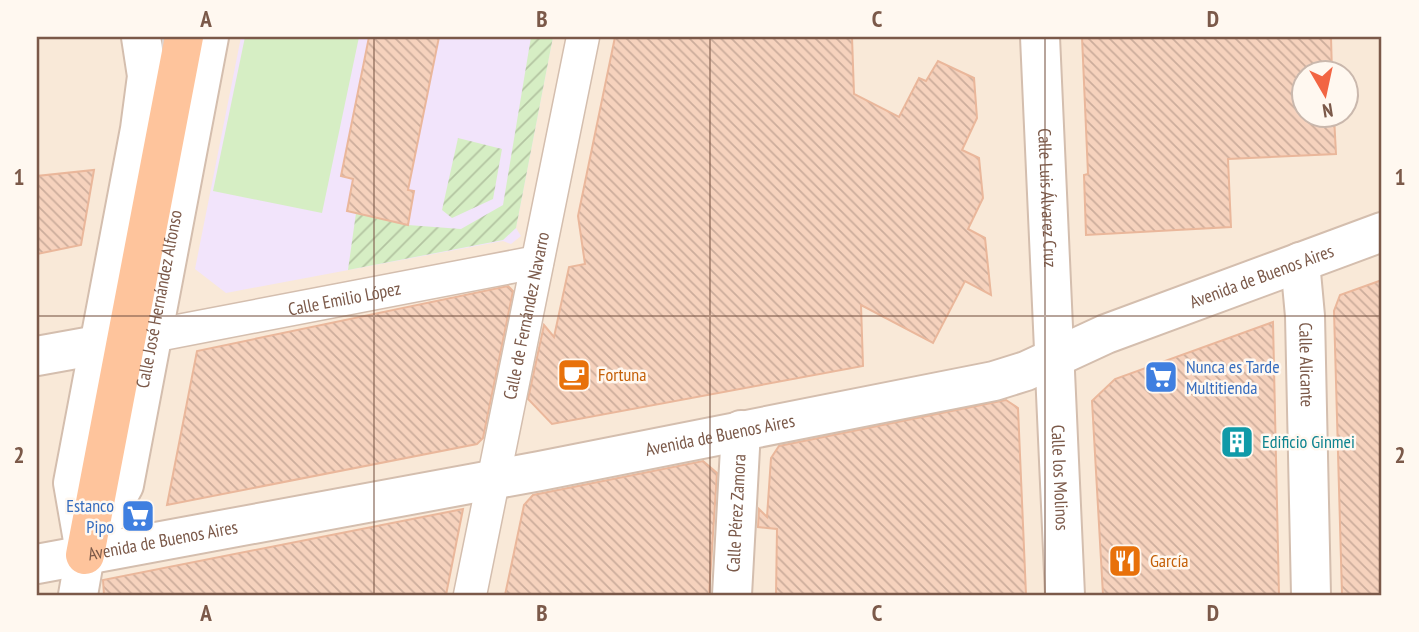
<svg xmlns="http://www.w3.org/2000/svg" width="1419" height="632" font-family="'PT Sans Narrow',sans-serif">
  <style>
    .residential { fill: #f9e9d8; fill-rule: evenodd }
    .education { fill: #f2e4fb }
    .grass { fill: #d6eec4 }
    .garden { fill: url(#garden-furrows) }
    .building { fill: url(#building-back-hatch); stroke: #eab79b; stroke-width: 2 }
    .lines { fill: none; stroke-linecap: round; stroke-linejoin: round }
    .pedestrian-casing { stroke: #d4beae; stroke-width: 35 }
    .minor-casing { stroke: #d4beae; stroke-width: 42 }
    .tertiary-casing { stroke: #d4beae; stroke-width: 42 }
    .trunk-casing { stroke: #ddd4d0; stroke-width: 42 }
    .pedestrian { stroke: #fff; stroke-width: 32 }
    .minor { stroke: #fff; stroke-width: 38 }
    .tertiary { stroke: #fff; stroke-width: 38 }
    .trunk { stroke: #fec49c; stroke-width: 38 }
    .grid { fill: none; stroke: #7b5949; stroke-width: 2; stroke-opacity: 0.55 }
    .labels { text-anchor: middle; stroke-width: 5; stroke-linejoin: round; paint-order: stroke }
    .street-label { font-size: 18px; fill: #7b5949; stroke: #fff8f0 }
    .shop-label { font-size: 18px; fill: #366cbe; stroke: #fff8f0; text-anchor: start }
    .food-label { font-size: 18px; fill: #c56008; stroke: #fff8f0; text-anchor: start }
    .culture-label { font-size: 18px; fill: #0d838f; stroke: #fff8f0; text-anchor: start }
    .neatline { fill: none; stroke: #7b5949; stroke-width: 2.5 }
    .grid-label { font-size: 23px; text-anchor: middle; font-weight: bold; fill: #7b5949 }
  </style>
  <defs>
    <pattern id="garden-furrows" width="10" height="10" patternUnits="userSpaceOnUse" patternTransform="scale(1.75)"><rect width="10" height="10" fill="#d6eec4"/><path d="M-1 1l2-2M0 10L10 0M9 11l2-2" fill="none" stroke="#b3c4a1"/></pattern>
    <pattern id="building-back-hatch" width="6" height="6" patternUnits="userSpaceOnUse" patternTransform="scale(1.75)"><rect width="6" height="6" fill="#f6d2bd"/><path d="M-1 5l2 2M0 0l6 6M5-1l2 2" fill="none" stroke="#ccad9c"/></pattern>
  </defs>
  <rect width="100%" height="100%" fill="#fef5e8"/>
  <path class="residential" d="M37,37H1382V595H37ZM1304,74H1346V116H1304Z"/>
  <path class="education" d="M241,37H553L516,228L521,236L511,244L503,241L226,293L195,269Z"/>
  <path class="grass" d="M245,37H359L322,213L213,191Z"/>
  <path class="garden" d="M531,37H553L516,228L503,240L348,270L356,213L408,225L461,229L503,205Z
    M458,138L502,149L493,199L452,218L442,210Z"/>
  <path class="building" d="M369,37H439L408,190L414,191L408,225L347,211L353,179L341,176Z
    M615,37H852L854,94L899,117L919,78L926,81L938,61L974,78L977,118L962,150L979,158L983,198L968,229L985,238L991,295L965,281L933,343L861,305L863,366L552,424L528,399L544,325L554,337L569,267L585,264L578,216Z
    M1082,37H1331L1332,74H1304V116H1334L1336,154L1228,159L1231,227L1086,235L1084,175L1088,174Z
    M94,170L81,245L37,254V176Z
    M1382,280V595H1342L1334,311L1340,295Z
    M508,286L513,291L483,438L477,444L167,505L197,351Z
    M1273,322L1279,595H1103L1092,401L1115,379Z
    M1006,400L1018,408L1026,595H776L777,529L758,527L759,509L767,517L771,458L779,446Z
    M703,461L717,473L709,595H505L524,505L533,495Z
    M463,509L446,595H104L103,580Z"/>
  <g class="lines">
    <defs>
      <g id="pedestrian">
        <path id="s1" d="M152,336L537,262"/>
        <path id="s2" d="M470,595L583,37"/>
      </g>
      <g id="minor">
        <path id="s3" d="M1040,37L1065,595"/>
        <path id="s4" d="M1300,262L1305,316L1311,595"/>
        <path d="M37,356L98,345"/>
        <path id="s5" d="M37,564L540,471L994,381L1026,371L1106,334L1382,232"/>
        <path id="s6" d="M732,595L741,430"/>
      </g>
      <g id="tertiary">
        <path d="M85,552L73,483L140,129L147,76L141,37"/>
        <path id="s7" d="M78,595L85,555L124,485L209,37"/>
      </g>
      <path id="trunk" d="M85,555L184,37"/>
    </defs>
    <use href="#pedestrian" class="pedestrian-casing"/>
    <use href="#minor" class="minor-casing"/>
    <use href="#tertiary" class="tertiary-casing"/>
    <use href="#trunk" class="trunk-casing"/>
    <use href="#pedestrian" class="pedestrian"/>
    <use href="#minor" class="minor"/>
    <use href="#tertiary" class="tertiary"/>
    <use href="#trunk" class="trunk"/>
  </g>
  <path class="grid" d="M374,37V595M710,37V595M1045,37V595M37,316H1382"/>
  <defs>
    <symbol id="cafe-square" viewBox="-11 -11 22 22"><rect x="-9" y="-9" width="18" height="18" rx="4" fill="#e8710a" stroke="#fff8f0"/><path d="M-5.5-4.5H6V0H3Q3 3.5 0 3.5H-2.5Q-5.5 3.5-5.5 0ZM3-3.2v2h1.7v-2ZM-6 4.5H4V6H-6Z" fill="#fff"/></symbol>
    <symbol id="supermarket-square" viewBox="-11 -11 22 22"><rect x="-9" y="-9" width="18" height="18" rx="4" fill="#3f7fe0" stroke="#fff8f0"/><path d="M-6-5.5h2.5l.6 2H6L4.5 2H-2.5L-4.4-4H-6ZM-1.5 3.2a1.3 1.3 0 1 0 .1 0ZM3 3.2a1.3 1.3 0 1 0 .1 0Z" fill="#fff"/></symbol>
    <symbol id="building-square" viewBox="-11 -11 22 22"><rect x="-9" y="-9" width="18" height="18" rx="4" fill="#0f9aa8" stroke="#fff8f0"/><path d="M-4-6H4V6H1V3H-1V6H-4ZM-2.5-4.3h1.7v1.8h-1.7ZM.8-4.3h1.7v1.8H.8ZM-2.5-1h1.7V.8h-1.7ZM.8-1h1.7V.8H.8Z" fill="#fff"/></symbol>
    <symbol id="restaurant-square" viewBox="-11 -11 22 22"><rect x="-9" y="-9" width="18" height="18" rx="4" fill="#e8710a" stroke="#fff8f0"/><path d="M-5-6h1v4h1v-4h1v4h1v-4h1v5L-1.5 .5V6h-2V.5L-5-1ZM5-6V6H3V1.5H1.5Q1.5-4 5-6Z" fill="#fff"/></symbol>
  </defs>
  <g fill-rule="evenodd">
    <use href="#cafe-square" x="555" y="356" width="38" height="38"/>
    <use href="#supermarket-square" x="1142" y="358" width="38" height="38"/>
    <use href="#building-square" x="1218" y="423" width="38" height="38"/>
    <use href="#supermarket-square" x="119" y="497" width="38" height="38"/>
    <use href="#restaurant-square" x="1106" y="542" width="38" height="38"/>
  </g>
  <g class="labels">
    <g class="street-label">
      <text dy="6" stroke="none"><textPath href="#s3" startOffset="161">Calle Luis Álvarez Cruz</textPath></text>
      <text dy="6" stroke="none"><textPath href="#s5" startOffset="1262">Avenida de Buenos Aires</textPath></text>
      <text dy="6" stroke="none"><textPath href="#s1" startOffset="196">Calle Emilio López</textPath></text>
      <text dy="6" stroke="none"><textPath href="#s7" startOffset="310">Calle José Hernández Alfonso</textPath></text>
      <text dy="6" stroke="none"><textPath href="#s2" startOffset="285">Calle de Fernández Navarro</textPath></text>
      <text dy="6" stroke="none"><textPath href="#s4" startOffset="103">Calle Alicante</textPath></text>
      <text dy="6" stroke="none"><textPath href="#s5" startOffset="695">Avenida de Buenos Aires</textPath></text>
      <text dy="6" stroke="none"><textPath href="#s3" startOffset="441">Calle los Molinos</textPath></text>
      <text dy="6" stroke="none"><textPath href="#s6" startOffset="82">Calle Pérez Zamora</textPath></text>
      <text dy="6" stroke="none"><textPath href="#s5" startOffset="128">Avenida de Buenos Aires</textPath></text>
    </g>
    <g class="shop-label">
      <text x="1186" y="373">Nunca es Tarde<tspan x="1186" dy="21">Multitienda</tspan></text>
      <text x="114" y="512" text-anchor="end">Estanco<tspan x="114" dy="21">Pipo</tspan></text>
    </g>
    <g class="food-label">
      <text x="598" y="381">Fortuna</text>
      <text x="1150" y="567">García</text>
    </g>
    <g class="culture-label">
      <text x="1262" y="448">Edificio Ginmei</text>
    </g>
  </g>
  <rect width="1419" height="632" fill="none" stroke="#fff8f0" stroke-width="77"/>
  <g transform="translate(1325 94) rotate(171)"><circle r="33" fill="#fff8f0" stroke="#cab8ad" stroke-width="2"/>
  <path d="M0-5L12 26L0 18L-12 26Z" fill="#f26543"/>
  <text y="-10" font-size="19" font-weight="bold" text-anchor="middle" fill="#7b5949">N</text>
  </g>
  <rect x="38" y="38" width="1342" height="556" class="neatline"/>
  <g class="grid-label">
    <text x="206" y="27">A</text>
    <text x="542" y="27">B</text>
    <text x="877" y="27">C</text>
    <text x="1213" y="27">D</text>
    <text x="19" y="185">1</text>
    <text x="1400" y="185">1</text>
    <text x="19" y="463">2</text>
    <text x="1400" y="463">2</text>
    <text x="206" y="621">A</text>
    <text x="542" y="621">B</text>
    <text x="877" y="621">C</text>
    <text x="1213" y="621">D</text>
  </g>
</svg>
